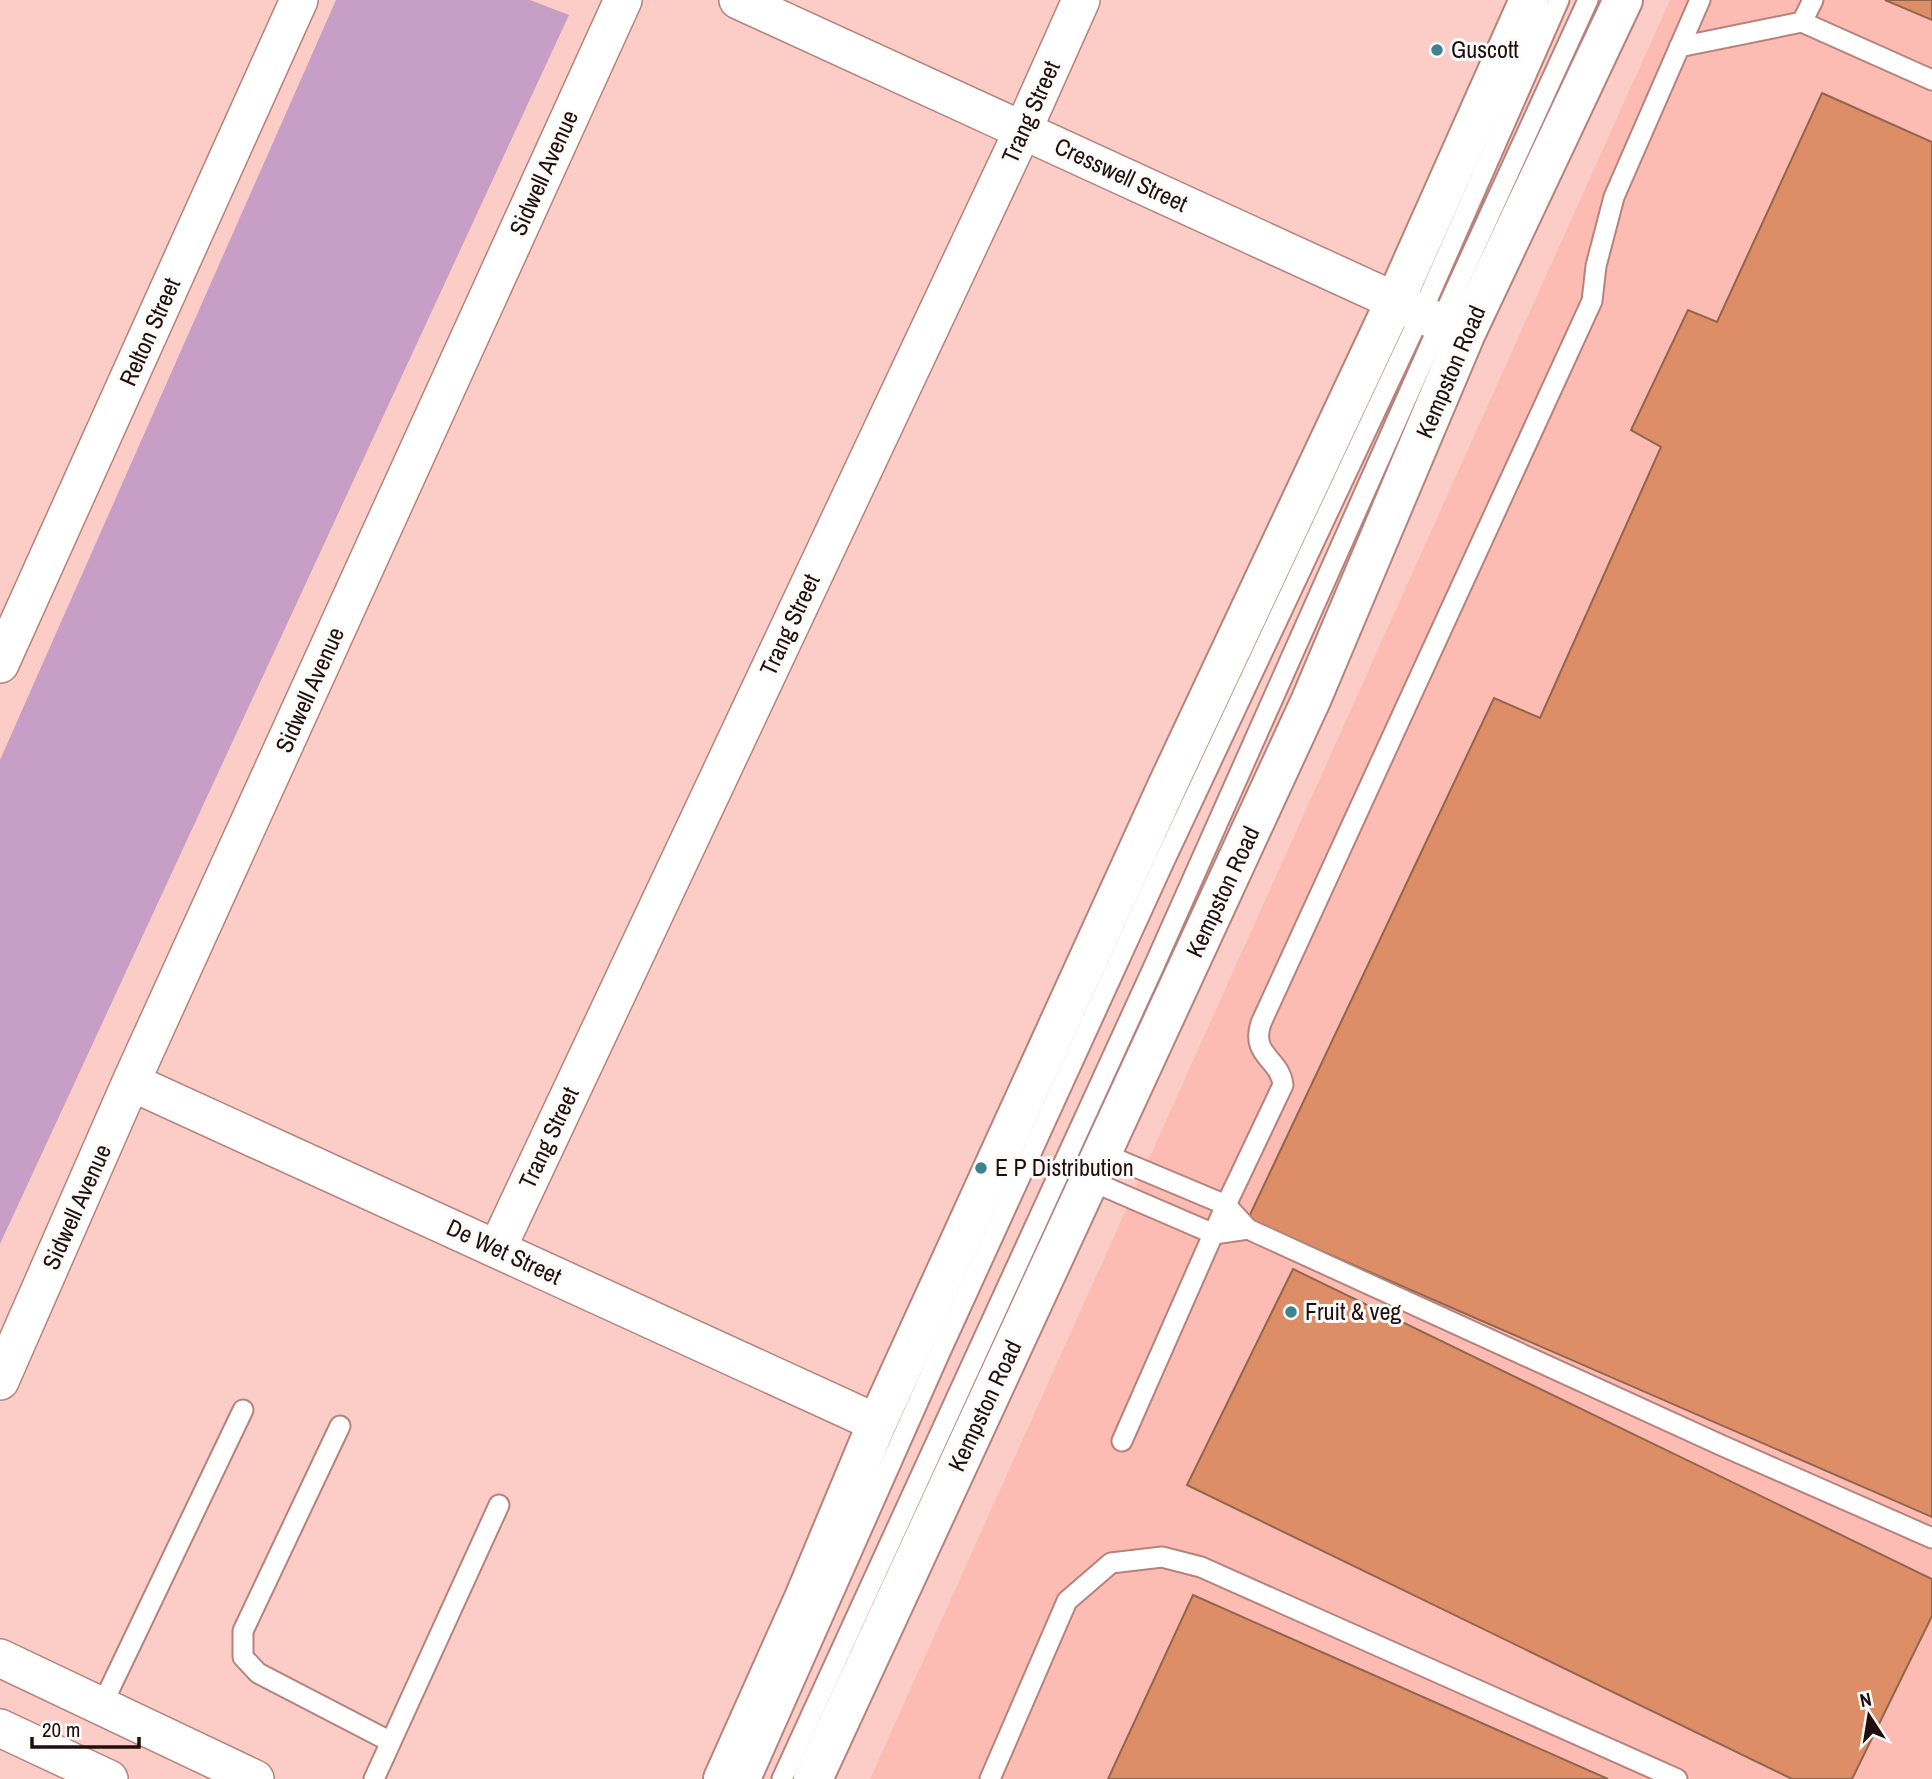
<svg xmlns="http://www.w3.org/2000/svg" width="1932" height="1779" font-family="'Archivo Narrow',sans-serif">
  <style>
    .built { fill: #fdbcb3 }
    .green { fill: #c79fc6 }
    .building { fill: #dd8e66; stroke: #92654e; stroke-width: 2 }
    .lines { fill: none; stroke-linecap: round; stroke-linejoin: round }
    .lane-casing { stroke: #b7827b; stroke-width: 23 }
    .street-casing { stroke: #b7827b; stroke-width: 40 }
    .secondary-casing { stroke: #b7827b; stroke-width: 42 }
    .lane { stroke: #fff; stroke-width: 19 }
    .street { stroke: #fff; stroke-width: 37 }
    .secondary { stroke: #fff; stroke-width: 38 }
    .poi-dot { fill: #3d848e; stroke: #fbfbfb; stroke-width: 2.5 }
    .labels { text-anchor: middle; stroke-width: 6; stroke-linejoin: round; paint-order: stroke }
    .poi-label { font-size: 24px; fill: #220e0c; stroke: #fbfbfb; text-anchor: start }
    .street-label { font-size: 24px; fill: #220e0c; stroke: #fbfbfb }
  </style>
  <rect width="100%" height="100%" fill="#fccdc7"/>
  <path class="built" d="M1670,0H1932V1779H870Z"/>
  <path class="green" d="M336,0H530L569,15L0,1244V760Z"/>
  <path class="building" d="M1885,0H1932V20Z
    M1822,93L1932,142V1517L1248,1219L1494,698L1540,718L1661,447L1631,430L1688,310L1717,322Z
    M1293,1269L1932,1579V1616L1852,1779H1792L1187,1485Z
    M1193,1595L1608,1779H1108Z"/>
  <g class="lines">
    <defs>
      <path id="lane" d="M1802,22L1813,0
        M1679,47L1802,22L1932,80
        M1102,1153L1226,1205L1248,1229L1723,1446L1932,1538
        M1089,1180L1214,1234L1248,1229
        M340,1426L243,1631V1657L258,1673L391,1742
        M1122,1441L1226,1205L1283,1085C1280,1058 1250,1056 1261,1023L1592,301L1596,266L1614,197L1700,0
        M101,1707L243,1410
        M374,1779L499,1505
        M751,1779L938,1357L1163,864L1421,314L1559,0
        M782,1779L1154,966L1440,323L1588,0
        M990,1779L1067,1601L1111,1563L1162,1557L1201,1567L1677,1779"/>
      <path id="street" d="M738,0L1395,301L1465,335
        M0,664L299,0
        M131,1082L877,1423
        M497,1249L1023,130L1081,0
        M0,1381L131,1082L623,0
        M0,1658L255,1779
        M0,1728L109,1779"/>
      <path id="secondary" d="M723,1779L804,1598L877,1423L1170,780L1395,301L1529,0
        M813,1779L1311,700L1465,335L1623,0"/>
    </defs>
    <use href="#lane" class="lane-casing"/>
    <use href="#street" class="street-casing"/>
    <use href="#secondary" class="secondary-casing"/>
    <use href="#lane" class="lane"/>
    <use href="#street" class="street"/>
    <use href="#secondary" class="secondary"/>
  </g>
  <g class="poi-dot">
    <circle cx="1437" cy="50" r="7"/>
    <circle cx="981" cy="1168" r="7"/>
    <circle cx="1291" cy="1312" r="7"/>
  </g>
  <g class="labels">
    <g class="poi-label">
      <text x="1451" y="58">Guscott</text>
      <text x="995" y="1176">E P Distribution</text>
      <text x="1305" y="1320">Fruit &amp; veg</text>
    </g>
    <g class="street-label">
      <text transform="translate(1031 112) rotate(-66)" y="8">Trang Street</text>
      <text transform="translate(544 173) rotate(-66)" y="8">Sidwell Avenue</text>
      <text transform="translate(1121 175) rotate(25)" y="8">Cresswell Street</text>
      <text transform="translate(150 332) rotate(-66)" y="8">Relton Street</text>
      <text transform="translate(1451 372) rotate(-67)" y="8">Kempston Road</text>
      <text transform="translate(790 625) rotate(-65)" y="8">Trang Street</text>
      <text transform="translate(310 690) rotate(-66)" y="8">Sidwell Avenue</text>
      <text transform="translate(1223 892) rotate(-65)" y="8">Kempston Road</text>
      <text transform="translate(549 1138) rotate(-65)" y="8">Trang Street</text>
      <text transform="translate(77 1207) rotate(-66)" y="8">Sidwell Avenue</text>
      <text transform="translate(504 1252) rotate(25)" y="8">De Wet Street</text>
      <text transform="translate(985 1406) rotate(-65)" y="8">Kempston Road</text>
    </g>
  </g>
  <g transform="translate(1869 1716) rotate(348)" stroke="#fbfbfb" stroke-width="5" paint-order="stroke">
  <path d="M0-5L12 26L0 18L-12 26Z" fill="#220e0c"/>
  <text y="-10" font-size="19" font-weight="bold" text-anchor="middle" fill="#220e0c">N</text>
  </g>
  <path d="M32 1737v10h107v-10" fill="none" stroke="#220e0c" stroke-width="3.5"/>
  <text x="42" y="1737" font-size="21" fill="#220e0c" stroke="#fbfbfb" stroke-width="5" paint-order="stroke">20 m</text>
</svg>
